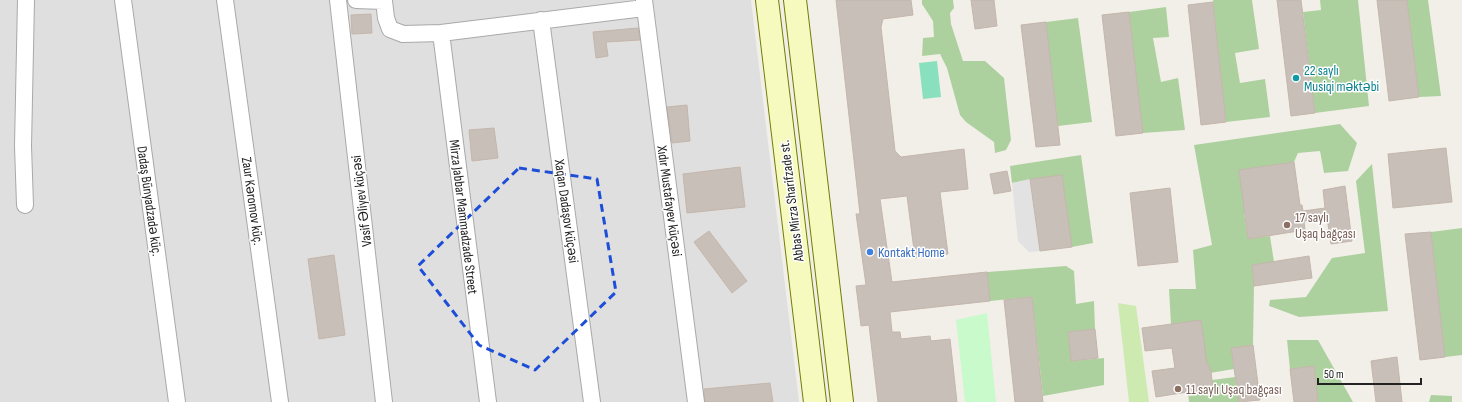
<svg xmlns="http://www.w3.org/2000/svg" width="1462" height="402" font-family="'Sofia Sans Condensed',sans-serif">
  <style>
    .residential { fill: #e0dfdf }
    .grass { fill: #cdebb0 }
    .forest { fill: #add19e }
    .park { fill: #c8facc }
    .pitch { fill: #88e0be }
    .parking { fill: #e2e2e2 }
    .building { fill: #c7bfb8; stroke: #c4b6ab }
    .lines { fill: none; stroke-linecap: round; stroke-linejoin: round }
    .minor-casing { stroke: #a9a9a9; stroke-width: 18 }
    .secondary-casing { stroke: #707d05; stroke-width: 24 }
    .minor { stroke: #fff; stroke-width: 16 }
    .secondary { stroke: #f7fabf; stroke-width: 22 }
    .marked { fill: none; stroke: #1d4ed8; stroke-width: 3; stroke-dasharray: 8 5; stroke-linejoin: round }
    .culture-dot { fill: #0f9aa8; stroke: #fff; stroke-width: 1.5 }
    .education-dot { fill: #8d6e63; stroke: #fff; stroke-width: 1.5 }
    .shop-dot { fill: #3f7fe0; stroke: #fff; stroke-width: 1.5 }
    .labels { text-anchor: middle; stroke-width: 3; stroke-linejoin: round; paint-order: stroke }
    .culture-label { font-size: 14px; fill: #0d838f; stroke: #fff; text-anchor: start }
    .street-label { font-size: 14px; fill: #222; stroke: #fff }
    .education-label { font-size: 14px; fill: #785e54; stroke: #fff; text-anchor: start }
    .shop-label { font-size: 14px; fill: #366cbe; stroke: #fff; text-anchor: start }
  </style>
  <rect width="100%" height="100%" fill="#f2efe9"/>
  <path class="residential" d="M0,0H751L799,402H0Z"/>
  <path class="grass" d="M1118,303L1136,306L1149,402H1129Z"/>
  <path class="forest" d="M922,0H953L954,8L950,13L951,24L963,61H985L1004,78L1011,140L1006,150L995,153L994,142L966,122L960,115L947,68L940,54L922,56L923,38L934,37L933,21L922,4Z
    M1213,0H1252L1259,49L1235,53L1240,83L1265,79L1270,117L1226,122Z
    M1320,0H1358L1369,106L1315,113L1303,12L1321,10Z
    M1407,0H1428L1441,96L1419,97Z
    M1166,7L1169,37L1153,38L1161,82L1178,78L1185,130L1143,133L1129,12Z
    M1078,18L1092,122L1058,126L1046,22Z
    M1340,124L1357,143L1348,171L1324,173L1320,151L1298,153L1294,162L1239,170L1242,192L1267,210L1244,213L1248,239L1270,236L1274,262L1252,265L1254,286L1253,345L1231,348L1234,369L1210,373L1209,364L1184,367L1181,347L1204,343L1201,321L1171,325L1169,289H1196L1193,250L1212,245L1194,145Z
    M1081,155L1093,243L1072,247L1062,175L1012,183L1010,166Z
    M1372,164L1388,311L1299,317L1269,306L1270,300L1306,297L1332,258L1365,253L1356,181Z
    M1462,228V355L1445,357L1431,232Z
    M1066,266L1074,271L1076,304L1094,301L1095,329L1068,332L1071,361L1104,358V385L1043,396L1032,297L990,301L987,272Z
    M1287,340H1318L1353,402H1318L1314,366L1290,369Z
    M1235,377L1239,402H1189L1188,392L1213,388L1212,380Z
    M1431,395L1452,396V402H1429Z"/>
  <path class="park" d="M987,313L996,402H965L956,320Z"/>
  <path class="pitch" d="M937,61L941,97L923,99L919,63Z"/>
  <path class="parking" d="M1030,179L1040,251L1029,252L1018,241L1012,183Z"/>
  <path class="building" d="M836,0H911L913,15L883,19L881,27L895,151L901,157L964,149L968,189L940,192L948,254L915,258L907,196L880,199L892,282L987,272L990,301L890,312L892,332H900L901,339L930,336L931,341L950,339L957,402H878L869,325L861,326L856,286L866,285L856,214H860Z
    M971,0H994L997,26L975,29Z
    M1277,0H1301L1315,113L1291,116Z
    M1377,0H1407L1419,97L1389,101Z
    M1213,2L1226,122L1201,125L1188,5Z
    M1129,12L1143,133L1116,136L1102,15Z
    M371,14L372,33L352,34L351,15Z
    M1046,22L1060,145L1036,147L1021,25Z
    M638,28L640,40L606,42L608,56L596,58L593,32Z
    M687,105L690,141L672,143L667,107Z
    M494,128L498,158L472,161L469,130Z
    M1446,148L1452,202L1393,208L1388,154Z
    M1294,162L1300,205H1302L1303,211L1325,208L1323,190L1345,186L1352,241L1331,244L1327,218L1304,221L1305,230L1248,239L1239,170Z
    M740,167L745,207L687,213L683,174Z
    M1007,171L1011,191L994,194L990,174Z
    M1062,175L1072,247L1040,251L1030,179Z
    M1170,188L1178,262L1138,266L1130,193Z
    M709,231L747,281L732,293L694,242Z
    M1431,232L1445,357L1420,360L1405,234Z
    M334,255L345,335L319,339L308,259Z
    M1309,256L1312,278L1254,286L1252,265Z
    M1032,297L1043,402H1015L1004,300Z
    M1201,320L1207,364H1209L1211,372L1213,388L1156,397L1152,371L1175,368L1172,348L1145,351L1142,328Z
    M1095,329L1098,358L1071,361L1068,332Z
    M1253,345L1260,400L1239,402L1231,348Z
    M1397,357L1402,402H1376L1371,361Z
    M1314,366L1318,402H1294L1290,369Z
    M770,383L773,402H705L704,389Z"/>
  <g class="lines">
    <defs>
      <path id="minor" d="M123,0L177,402
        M225,0L280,402
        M338,0L384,402
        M356,0L384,1L386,18L390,29L403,34L441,33L644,8
        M644,0L696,402
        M541,20L592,402
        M441,33L488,402
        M25,205L23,146L26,0"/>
      <path id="secondary" d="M767,0L815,402
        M795,0L842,402"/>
    </defs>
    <use href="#minor" class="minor-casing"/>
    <use href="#secondary" class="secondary-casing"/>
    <use href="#minor" class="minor"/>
    <use href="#secondary" class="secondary"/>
  </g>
  <path class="marked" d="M519,168L597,179L616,292L535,370L479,345L418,266Z"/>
  <circle class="culture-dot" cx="1296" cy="78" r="4"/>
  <g class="education-dot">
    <circle cx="1287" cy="225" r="4"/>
    <circle cx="1178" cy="389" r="4"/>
  </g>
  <circle class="shop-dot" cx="870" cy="252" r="4"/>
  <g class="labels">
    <g class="culture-label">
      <text x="1304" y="75">22 saylı<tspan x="1304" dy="16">Musiqi məktəbi</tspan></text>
    </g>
    <g class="street-label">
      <text transform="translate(150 201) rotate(82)" y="5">Dadaş Bünyadzadə küç.</text>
      <text transform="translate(253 201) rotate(82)" y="5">Zaur Kəromov küç.</text>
      <text transform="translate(361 201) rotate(-97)" y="5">Vasif Əliyev küçəsi</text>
      <text transform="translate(670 201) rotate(82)" y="5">Xıdır Mustafayev küçəsi</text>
      <text transform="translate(791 201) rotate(-97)" y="5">Abbas Mirza Sharifzade st.</text>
      <text transform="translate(567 211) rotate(82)" y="5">Xaqan Dadaşov küçəsi</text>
      <text transform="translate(464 217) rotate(83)" y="5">Mirza Jabbar Mammadzade Street</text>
    </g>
    <g class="education-label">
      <text x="1295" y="222">17 saylı<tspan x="1295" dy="16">Uşaq bağçası</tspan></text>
      <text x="1186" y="394">11 saylı Uşaq bağçası</text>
    </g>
    <g class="shop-label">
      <text x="878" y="257">Kontakt Home</text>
    </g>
  </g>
  <path d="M1318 378v6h103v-6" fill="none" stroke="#222222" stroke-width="2"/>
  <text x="1324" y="378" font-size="12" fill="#222222" stroke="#ffffff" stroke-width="3" paint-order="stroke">50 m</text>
</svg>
